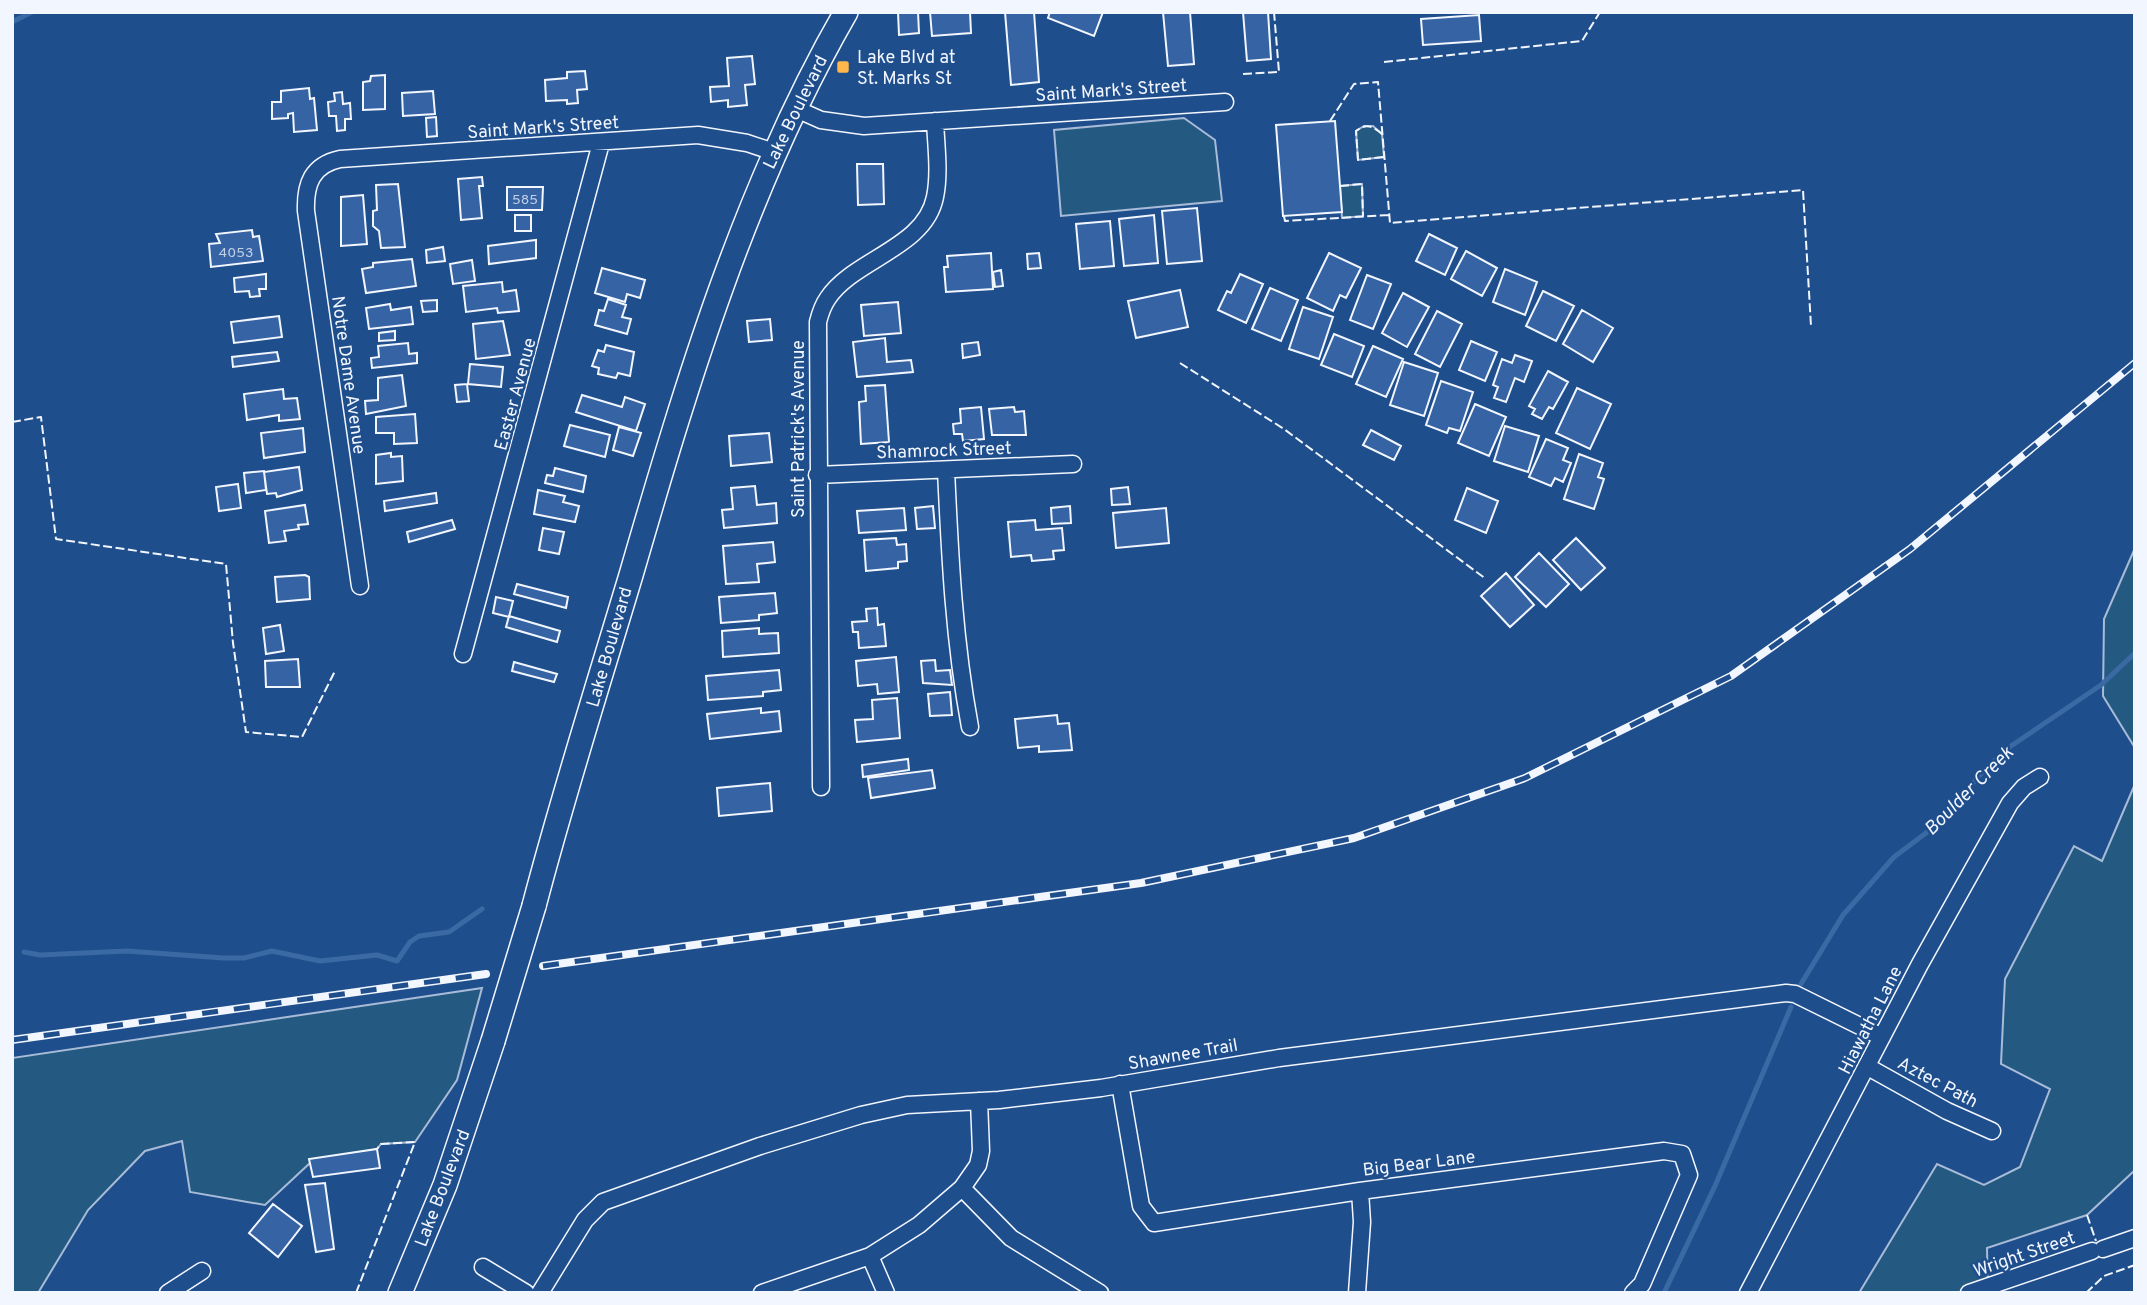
<svg xmlns="http://www.w3.org/2000/svg" width="2147" height="1305" font-family="Overpass,sans-serif">
  <style>
    .green { fill: #245a82; stroke: #a8bbd7; stroke-width: 2 }
    .lines { fill: none; stroke-linecap: round; stroke-linejoin: round }
    .stream { stroke: #3b69a3; stroke-width: 5 }
    .building { fill: #3563a3; stroke: #f2f6ff; stroke-width: 2 }
    .minor-casing { stroke: #f2f6ff; stroke-width: 19 }
    .secondary-casing { stroke: #f2f6ff; stroke-width: 26 }
    .minor { stroke: #1f4e8c; stroke-width: 16 }
    .secondary { stroke: #1f4e8c; stroke-width: 23 }
    .rail-casing { stroke: #f2f6ff; stroke-width: 8 }
    .rail { stroke: #1f4e8c; stroke-width: 5; stroke-dasharray: 16; stroke-linecap: butt }
    .secondary-bridge-casing { stroke: #f2f6ff; stroke-width: 26; stroke-linecap: butt }
    .secondary-bridge { stroke: #1f4e8c; stroke-width: 23 }
    .fence { stroke: #f2f6ff; stroke-width: 2; stroke-dasharray: 9 3.5; stroke-linecap: butt }
    .poi-dot { fill: #ffb74d; stroke: #1f4e8c; stroke-width: 2.5 }
    .labels { text-anchor: middle; stroke-width: 5; stroke-linejoin: round; paint-order: stroke }
    .number-label { font-size: 14px; fill: #c3d1e8 }
    .poi-label { font-size: 18px; fill: #f2f6ff; stroke: #1f4e8c; text-anchor: start }
    .street-label { font-size: 18px; fill: #f2f6ff; stroke: #1f4e8c }
    .water-label { font-size: 19px; font-style: italic; fill: #f2f6ff; stroke: #1f4e8c }
  </style>
  <rect width="100%" height="100%" fill="#1f4e8c"/>
  <path class="green" d="M1184,118L1215,140L1222,201L1061,216L1054,130Z
    M1364,126H1373L1382,134L1384,157L1358,160L1356,131Z
    M1362,184L1363,216L1342,218L1340,186Z
    M2135,548V748L2103,696L2104,619Z
    M2135,784V1170L2087,1215L1987,1248L1988,1293H1859L1937,1164L1984,1185L2020,1167L2050,1089L2001,1064L2005,979L2074,846L2102,861Z
    M482,988L457,1080L415,1142L381,1144L377,1149L310,1163L265,1205L190,1192L182,1141L145,1151L88,1210L38,1293H12V1058Z"/>
  <g class="lines">
    <path class="stream" d="M12,22L32,12
      M24,952L40,955L127,951L223,958H244L272,951L320,961L377,955L397,961L410,942L419,936L449,932L482,909
      M1801,984L1843,915L1894,857L1942,821L1984,770L2011,746L2101,685L2135,653
      M1664,1293L1715,1186L1791,1007"/>
  </g>
  <path class="building" d="M898,12H918L919,33L899,35Z
    M930,12H970L971,33L932,36Z
    M1005,12H1034L1039,82L1011,85Z
    M1050,12H1103L1094,36L1048,18Z
    M1163,12H1190L1194,64L1168,66Z
    M1243,12H1268L1271,59L1247,61Z
    M1479,15L1481,41L1423,45L1421,19Z
    M752,56L755,84L745,85L747,105L728,107V100L711,102L710,87L729,86L727,58Z
    M585,71L587,89L577,90L578,103L567,104V100L546,101L545,80L567,78V72Z
    M385,75V109L363,110V82L370,81L371,76Z
    M309,88L310,99L314,98L317,130L294,132L293,113L288,114V118L272,119V102H281V91Z
    M433,91L435,114L403,116L402,93Z
    M342,92L343,104L350,103L351,119H345V130L337,131L336,116H329L328,102L335,101L334,93Z
    M436,117L437,136L427,137L426,118Z
    M1335,121L1342,212L1283,216L1276,125Z
    M857,164H883L884,204L858,205Z
    M482,177L483,186H479L482,218L461,220L458,179Z
    M398,184L405,247L381,248L379,231L373,226V211L377,210L376,185Z
    M507,187H543L542,210H507Z
    M363,195L367,244L341,246V197Z
    M1197,208L1202,261L1167,264L1162,211Z
    M515,215H531V231H515Z
    M1154,215L1158,263L1124,266L1119,219Z
    M1110,221L1114,266L1080,269L1076,224Z
    M252,230L253,237L259,236L263,261L211,267L209,244L220,243L216,234Z
    M1429,234L1457,248L1445,275L1416,261Z
    M536,240V258L489,264L488,246Z
    M443,247L445,261L427,263L426,250Z
    M1466,251L1497,268L1482,296L1451,279Z
    M991,253L993,289L946,292L944,267H948L947,256Z
    M1039,253L1041,268L1028,269L1027,254Z
    M1329,253L1361,268L1346,298L1340,295L1333,311L1307,298Z
    M412,259L416,286L366,293L362,269L373,267V263Z
    M472,260L475,281L453,284L450,264Z
    M602,268L645,280L640,298L627,294L625,302L595,293Z
    M1505,269L1537,282L1525,315L1493,302Z
    M1001,270L1003,286L995,287L993,272Z
    M266,274V289H259L260,296L250,297L249,291L235,292L234,278Z
    M1240,274L1263,284L1246,323L1218,310L1227,291L1231,293Z
    M1367,275L1391,284L1373,329L1350,320Z
    M502,282L503,292L516,290L519,311L498,313L497,308L466,312L463,286Z
    M1270,288L1298,300L1281,341L1252,329Z
    M1180,290L1188,327L1136,338L1128,301Z
    M1543,291L1574,306L1556,341L1526,326Z
    M1403,293L1429,307L1407,347L1382,333Z
    M608,299L626,305L622,317L631,319L627,334L595,325L599,310L604,311Z
    M437,300V311L423,312L421,301Z
    M898,302L901,333L864,336L861,305Z
    M390,304L391,310L411,307L413,324L369,329L366,308Z
    M1303,307L1333,317L1319,359L1289,349Z
    M1582,310L1613,328L1593,362L1563,344Z
    M1437,311L1462,324L1440,367L1415,354Z
    M279,316L282,337L234,343L231,322Z
    M770,319L772,340L749,342L747,321Z
    M503,321L510,355L476,359L473,324Z
    M395,331V340L379,341V333Z
    M1334,334L1364,346L1352,377L1321,365Z
    M885,338L887,362L911,360L913,372L857,377L853,342Z
    M1471,341L1497,352L1485,381L1459,370Z
    M978,342L980,355L963,358L962,344Z
    M408,343L409,354L417,353V363L372,368L371,358L379,357L378,346Z
    M606,345L634,352L630,376L618,373L616,378L598,374L599,368L592,366L598,350L604,352Z
    M1373,346L1403,359L1386,397L1356,384Z
    M277,352L279,361L233,367L232,357Z
    M1515,355L1532,361L1524,382L1515,378L1506,402L1494,398L1498,387L1493,385L1502,359L1512,363Z
    M1404,362L1438,373L1424,416L1390,405Z
    M470,364L503,367L501,387L468,384Z
    M1548,371L1568,382L1553,409L1549,407L1542,419L1532,414L1535,409L1529,406Z
    M402,375L406,406L366,414L365,401L378,400V378Z
    M1441,381L1473,392L1460,431L1449,428L1447,433L1426,425Z
    M467,384L469,401L457,402L455,385Z
    M885,385L889,442L861,444L859,402L866,401L865,386Z
    M1577,388L1611,404L1590,449L1556,433Z
    M283,389L284,399L297,398L300,419L279,421V415L247,420L244,394Z
    M582,395L622,407L625,397L645,404L636,431L576,412Z
    M1475,404L1506,417L1489,456L1458,443Z
    M981,407L984,439L963,441L962,434H954L953,424L961,423L960,409Z
    M1014,407L1015,412L1024,411L1026,435H992L989,409Z
    M415,414L417,443L394,444V433H376V417Z
    M570,425L610,435L605,457L564,446Z
    M1505,426L1539,436L1528,472L1494,461Z
    M619,427L641,433L633,456L613,450Z
    M303,428L305,452L264,458L261,433Z
    M1371,430L1401,446L1394,460L1363,445Z
    M769,433L772,462L731,466L729,436Z
    M1546,439L1568,448L1563,460L1571,463L1563,482L1555,478L1551,486L1529,477Z
    M391,453V457L402,456L403,481L376,484V455Z
    M1579,454L1603,463L1598,477L1604,479L1594,509L1564,499Z
    M299,467L302,490L277,497L276,493L267,494L264,472Z
    M555,468L586,476L583,492L545,483L547,475L553,476Z
    M264,471L266,490L246,493L244,473Z
    M238,484L241,508L219,511L216,487Z
    M755,486L757,505L776,503L777,523L724,528L722,510L733,509L731,488Z
    M1128,487L1130,504L1112,505L1111,489Z
    M1467,488L1498,501L1486,533L1455,520Z
    M538,490L565,496L563,502L579,506L575,522L534,514Z
    M436,493L437,503L385,511L384,501Z
    M305,505L308,524L298,525L299,529L284,531L286,541L269,543L265,511Z
    M933,506L935,528L917,529L915,508Z
    M1070,506L1071,523L1052,524L1051,508Z
    M904,508L906,530L859,533L857,511Z
    M1166,508L1169,543L1116,548L1113,513Z
    M452,520L455,529L409,542L407,532Z
    M1035,520L1036,530L1062,528L1064,550L1053,551L1054,559L1032,561L1031,555L1011,557L1008,522Z
    M543,528L564,532L559,554L539,550Z
    M896,538L897,545L906,544L907,561L898,562V568L866,571L864,540Z
    M1576,538L1605,568L1581,590L1553,560Z
    M773,542L775,562L757,564L759,582L726,584L723,546Z
    M1539,553L1569,584L1546,607L1515,577Z
    M1506,573L1534,605L1510,627L1481,596Z
    M305,575L309,577L310,599L277,602L275,577Z
    M517,584L568,597L566,608L514,594Z
    M775,593L777,613L759,615V620L721,623L719,597Z
    M496,597L513,601L509,617L493,613Z
    M877,608L878,625L884,624L886,646L859,648L858,632H853L852,622L867,621L866,609Z
    M509,616L560,631L557,642L506,627Z
    M280,625L284,651L266,654L263,628Z
    M759,628V634L778,633L779,653L723,657L722,631Z
    M896,657L899,692L878,694L877,684L858,686L856,661Z
    M298,659L300,687H266L265,661Z
    M935,660L936,671L950,670L952,685L923,683L921,661Z
    M514,662L557,674L554,682L512,671Z
    M779,670L781,690L763,692V696L708,700L706,676Z
    M950,692L952,715L930,716L928,694Z
    M897,698L900,738L857,742L855,720L873,719L872,700Z
    M761,708V713L779,711L781,731L710,739L707,714Z
    M1057,715L1058,724L1069,723L1072,750L1039,752V746L1018,748L1015,719Z
    M908,759L909,770L863,777L862,765Z
    M932,770L935,788L871,798L868,778Z
    M770,783L772,811L719,816L717,788Z
    M377,1149L380,1168L313,1177L309,1159Z
    M325,1183L334,1249L316,1252L305,1185Z
    M273,1204L302,1226L278,1257L249,1233Z"/>
  <g class="lines">
    <defs>
      <path id="minor" d="M794,108L821,120L864,126L1225,102
        M946,470C950,557 954,641 970,727
        M817,475L1073,464
        M360,586L306,211C305,184 312,165 340,159L698,135L747,143L774,152
        M463,654L601,143
        M821,787L818,322C820,314 823,305 828,298C854,259 925,248 935,197C940,173 936,145 935,121
        M1868,1067L1947,1111L1992,1131
        M1120,1084L1141,1206L1154,1223L1360,1191L1664,1151L1682,1154L1689,1175L1642,1284L1633,1293
        M962,1188L1011,1238L1100,1293
        M2103,1249L2135,1238
        M870,1256L886,1293
        M483,1267L526,1293
        M168,1293L202,1271
        M540,1293L585,1220L603,1202L760,1146L861,1115L907,1105L999,1100L1101,1088L1279,1058L1786,993L1795,994L1882,1037
        M762,1293L870,1256L919,1225L962,1188L978,1165L981,1151L979,1101
        M1357,1293L1362,1222L1360,1191
        M1748,1293L1920,964L2010,803L2024,787L2040,777
        M1969,1293L2092,1251"/>
      <path id="secondary" d="M534,906C563,795 598,685 631,575C687,382 745,187 846,12
        M400,1293L445,1185L493,1041"/>
    </defs>
    <use href="#minor" class="minor-casing"/>
    <use href="#secondary" class="secondary-casing"/>
    <use href="#minor" class="minor"/>
    <use href="#secondary" class="secondary"/>
    <defs>
      <path id="rail" d="M543,966L1141,883L1354,838L1525,778L1731,676L1910,549L2135,363
        M12,1040L486,974"/>
    </defs>
    <use href="#rail" class="rail-casing"/>
    <use href="#rail" class="rail"/>
    <defs>
      <path id="secondary-bridge" d="M493,1041L534,906"/>
    </defs>
    <use href="#secondary-bridge" class="secondary-bridge-casing"/>
    <use href="#secondary-bridge" class="secondary-bridge"/>
    <path class="fence" d="M1384,62L1582,41L1600,12
      M1243,74L1279,72L1274,12
      M1330,121L1354,84L1378,82L1390,223L1803,190L1811,326
      M1382,134C1373,126 1366,123 1356,131L1358,160L1384,157
      M1340,186L1362,184L1363,216
      M1284,216L1285,221L1389,215
      M1180,363L1284,429L1486,579
      M12,422L41,417L56,539L226,564L233,643L246,732L302,737L335,671
      M2087,1215L2096,1241
      M356,1293L415,1142L381,1144L377,1149
      M2086,1293L2104,1276L2135,1265"/>
  </g>
  <rect class="poi-dot" x="836" y="60" width="14" height="14" rx="3.5"/>
  <g class="labels">
    <g class="number-label">
      <text x="525" y="204">585</text>
      <text x="236" y="257">4053</text>
    </g>
    <g class="poi-label">
      <text x="857" y="63">Lake Blvd at<tspan x="857" dy="21">St. Marks St</tspan></text>
    </g>
    <g class="street-label">
      <text transform="translate(1111 90) rotate(-4)" y="6">Saint Mark's Street</text>
      <text transform="translate(795 112) rotate(-64)" y="6">Lake Boulevard</text>
      <text transform="translate(543 127) rotate(-4)" y="6">Saint Mark's Street</text>
      <text transform="translate(349 375) rotate(82)" y="6">Notre Dame Avenue</text>
      <text transform="translate(515 394) rotate(-75)" y="6">Easter Avenue</text>
      <text transform="translate(798 429) rotate(-90)" y="6">Saint Patrick's Avenue</text>
      <text transform="translate(944 450) rotate(-2)" y="6">Shamrock Street</text>
      <text transform="translate(609 647) rotate(-74)" y="6">Lake Boulevard</text>
      <text transform="translate(1870 1020) rotate(-63)" y="6">Hiawatha Lane</text>
      <text transform="translate(1183 1054) rotate(-10)" y="6">Shawnee Trail</text>
      <text transform="translate(1938 1082) rotate(28)" y="6">Aztec Path</text>
      <text transform="translate(1419 1163) rotate(-7)" y="6">Big Bear Lane</text>
      <text transform="translate(442 1188) rotate(-69)" y="6">Lake Boulevard</text>
      <text transform="translate(2024 1254) rotate(-19)" y="6">Wright Street</text>
    </g>
    <g class="water-label">
      <text transform="translate(1968 790) rotate(-45)" y="7">Boulder Creek</text>
    </g>
  </g>
  <rect width="2147" height="1305" fill="none" stroke="#f2f6ff" stroke-width="28"/>
</svg>
